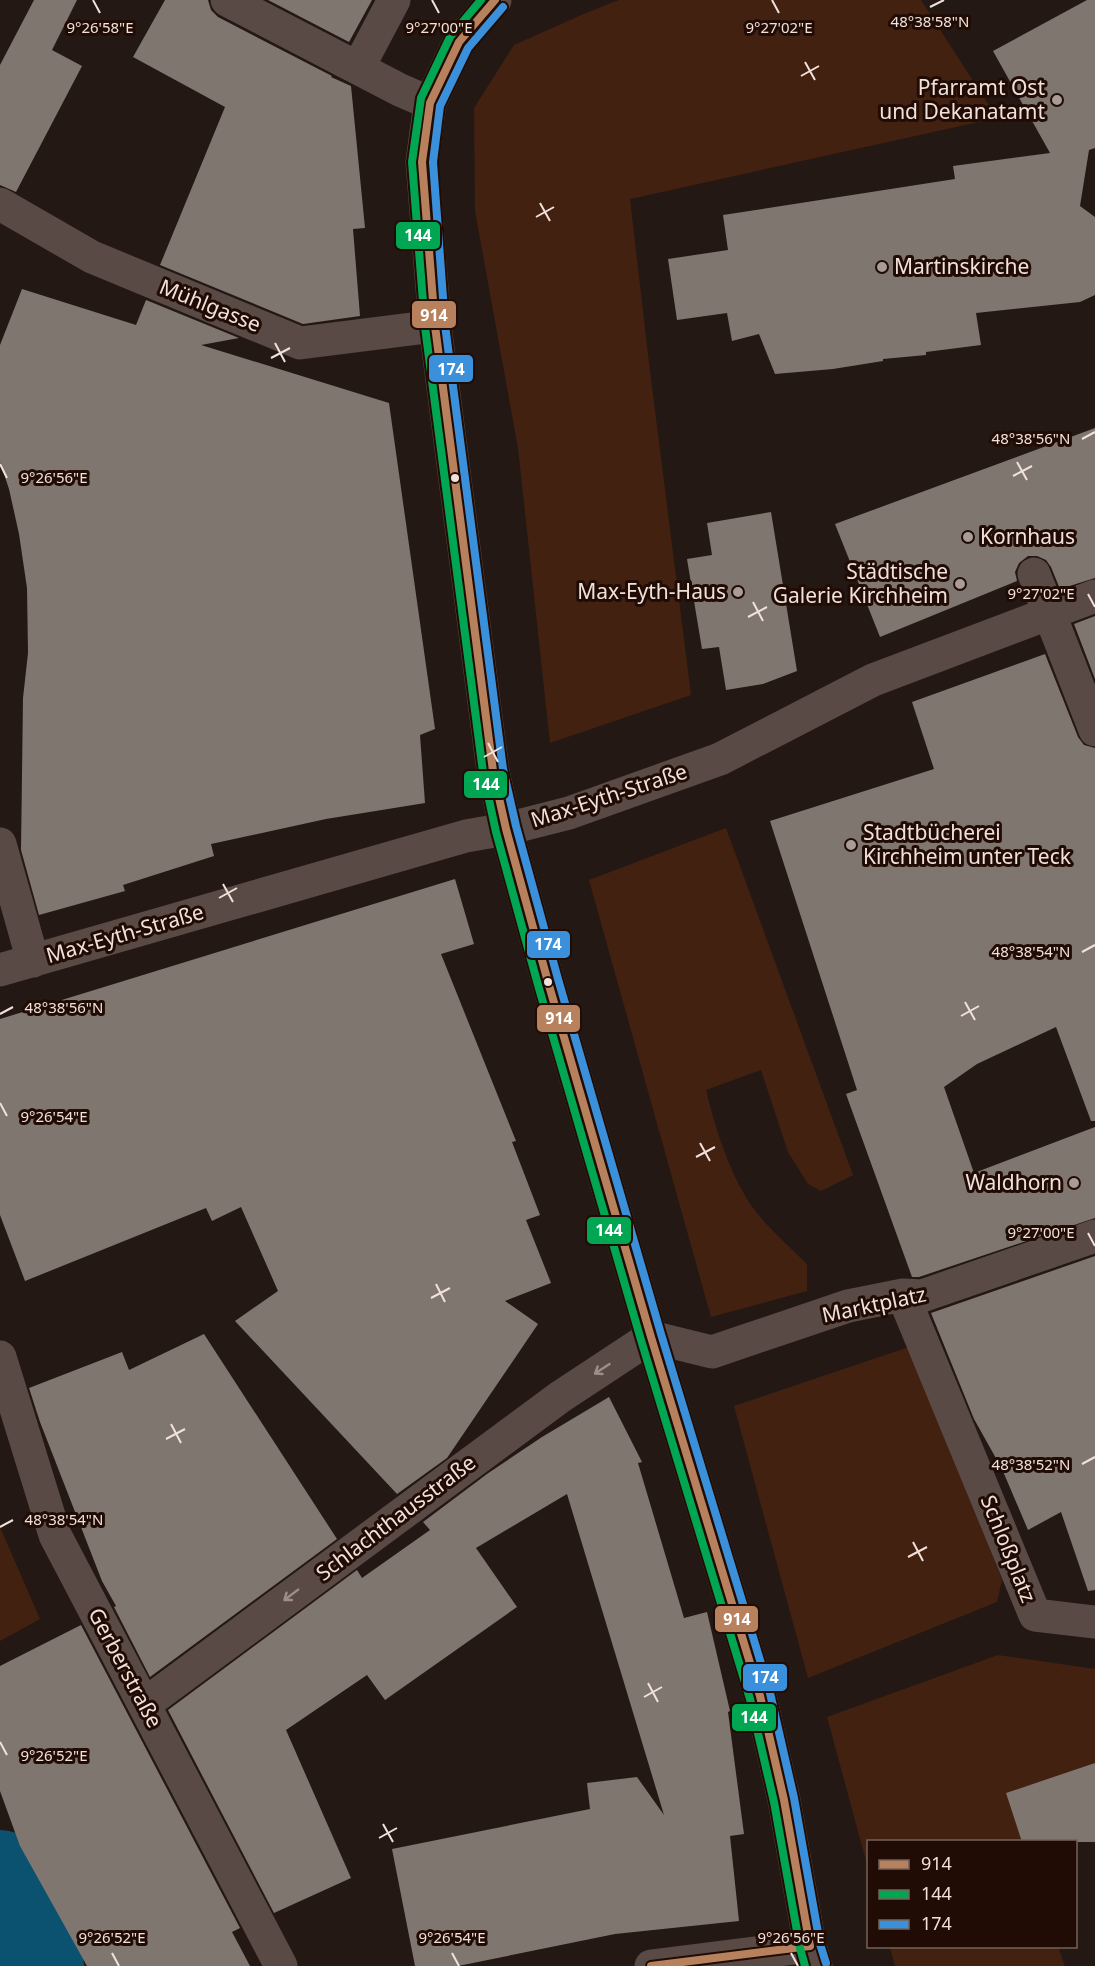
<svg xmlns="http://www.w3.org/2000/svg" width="1095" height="1966" font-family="'Noto Sans',sans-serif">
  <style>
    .green { fill: #432111 }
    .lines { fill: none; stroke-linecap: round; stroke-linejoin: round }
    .river { stroke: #0b5170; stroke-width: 88 }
    .building { fill: #807670 }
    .street { stroke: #594a45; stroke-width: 33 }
    .secondary { stroke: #5c4b43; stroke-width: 33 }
    .bus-1-casing { stroke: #200c04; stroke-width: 12 }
    .bus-2-casing { stroke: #200c04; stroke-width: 12 }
    .bus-3-casing { stroke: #200c04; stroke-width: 12 }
    .bus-1 { stroke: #b6815c; stroke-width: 8 }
    .bus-2 { stroke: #00a651; stroke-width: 8 }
    .bus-3 { stroke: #3a90db; stroke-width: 8 }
    .oneway { stroke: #9d8e88 }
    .ticks { fill: none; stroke: #f1e1db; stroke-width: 2 }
    .poi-dot { fill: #a99b95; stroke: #200c04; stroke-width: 2 }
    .bus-dot { fill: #f1e1db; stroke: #200c04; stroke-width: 2 }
    .labels { text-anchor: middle; stroke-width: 6; stroke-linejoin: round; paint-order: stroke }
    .poi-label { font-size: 21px; fill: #f1e1db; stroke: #200c04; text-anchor: end }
    .street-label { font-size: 21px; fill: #f1e1db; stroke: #200c04 }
    .ticks-label { font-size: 15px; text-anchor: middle; fill: #f1e1db; stroke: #200c04; stroke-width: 6; stroke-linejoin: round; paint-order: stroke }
    .line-badge { stroke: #200c04; stroke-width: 2 }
    .badge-label { font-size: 16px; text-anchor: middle; font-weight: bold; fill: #fff }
  </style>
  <rect width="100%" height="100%" fill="#231813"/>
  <path class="green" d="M619,0H921L997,118L630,199L649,363L691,695L550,743L518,448L475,211L474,108L514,45L586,13Z
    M726,828L853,1175L821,1191L808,1184L788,1152L761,1070L706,1090C715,1127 727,1166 747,1199C762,1223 787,1244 807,1264V1291L711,1317L589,880Z
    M912,1346L1002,1580L997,1602L808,1678L734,1406Z
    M0,1527L40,1619L0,1641Z
    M998,1655L1095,1669V1772L1077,1770L1006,1793L1022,1841L868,1842V1868L827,1717Z
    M890,1947H1058L1065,1966H895Z"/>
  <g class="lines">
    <path class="river" d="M0,1874L40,1966"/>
  </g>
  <path class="building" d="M34,0H77L52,50L82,66L16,192L0,185V65Z
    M165,0H208L211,10L218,17L332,76L331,77L351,86L365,228L353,229L360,316L303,324L160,265L225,107L133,57Z
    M268,0H372L349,42Z
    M1087,0H1095V148L1089,150L1080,206L1095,217V295L1080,302L976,313L981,345L926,352V355L883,359V361L833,369L775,374L759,334L732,341L727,313L677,320L668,259L728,250L723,215L955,179L953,166L1050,153L993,51Z
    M22,289L136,325L146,300L239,338L201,345L389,403L435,729L420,735L425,803L326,819L211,844L214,856L123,885L125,891L39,915L21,850L23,698L28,653L27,588L19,534L9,489L0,462V345Z
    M1095,428V578L1060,589L1051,567L1046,560L1037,556H1028L1019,563L1015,572L1017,581L880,637L835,524Z
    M771,512L797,671L763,684L726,690L719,647L702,649L687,559L712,555L707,523Z
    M1095,616V679L1074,624Z
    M1045,654L1078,737L1084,745L1095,748V1121H1091L1056,1027L977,1064L944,1087L974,1173L1095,1127V1218L919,1277H912L846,1094L857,1090L770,821L934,769L912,702Z
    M455,879L474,944L441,954L516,1141L512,1142L540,1215L526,1220L551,1283L505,1301L538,1324L447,1458L397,1494L235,1321L278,1291L241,1207L212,1221L206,1208L25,1281L0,1215V1019Z
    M1095,1256V1590L1088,1591L1061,1512L1028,1530L1002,1469L974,1419L931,1313Z
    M204,1334L337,1539L150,1677L114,1607L116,1606L102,1581L40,1422L29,1388L122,1352L129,1370Z
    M609,1397L642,1462L638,1463L684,1618L707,1612L730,1711L728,1712L744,1834L730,1836L739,1921L615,1934L458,1966H415L392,1849L590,1809L587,1783L637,1777L664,1815L567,1494L476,1548L517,1607L385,1700L367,1675L286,1730L351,1878L274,1913L168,1710L357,1570L362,1578L430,1530L423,1522L487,1474L542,1437Z
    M81,1625L240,1928L232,1932L250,1966H87L20,1846L0,1791V1666Z
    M1095,1763V1842H1022L1006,1793Z"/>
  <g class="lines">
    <path class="street" d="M227,0L400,90L430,103
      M358,68L394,0
      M0,204L92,257L300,343L435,326
      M1034,574L1095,730
      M0,844L33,961
      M0,970L466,836L506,829L569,813L720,759L873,680L1095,596
      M903,1295L1035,1615L1095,1622
      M0,1357L55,1535L281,1966
      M145,1704L560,1397L651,1337L712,1352L848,1306L903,1295L922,1296L1095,1236
      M651,1966L810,1946"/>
    <path class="secondary" d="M495,0L459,42L430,103L422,162L435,326L493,771L506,829L548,982L651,1337L760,1696L784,1800L810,1946L816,1966"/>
    <defs>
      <path id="bus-1" d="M495,0L459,42L430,103L422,162L435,326L493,771L506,829L548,982L651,1337L760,1696L784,1800L810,1946
        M651,1966L810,1946"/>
      <path id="bus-2" d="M481,0L450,37L421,98L412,162L425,327L483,772L496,832L538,985L641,1340L750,1699L774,1802L800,1948L805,1966"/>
      <path id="bus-3" d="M503,7L468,48L440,106L433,162L445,325L503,769L516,826L558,979L661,1334L770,1693L794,1798L820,1944L826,1963"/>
    </defs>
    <use href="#bus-1" class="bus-1-casing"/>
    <use href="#bus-2" class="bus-2-casing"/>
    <use href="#bus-3" class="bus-3-casing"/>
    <use href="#bus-1" class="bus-1"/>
    <use href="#bus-2" class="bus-2"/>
    <use href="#bus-3" class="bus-3"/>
  </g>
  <defs><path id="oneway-shaft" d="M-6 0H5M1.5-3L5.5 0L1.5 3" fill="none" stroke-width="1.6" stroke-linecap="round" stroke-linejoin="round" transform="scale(1.5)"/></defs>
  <g class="oneway">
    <use href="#oneway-shaft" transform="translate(602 1369) rotate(147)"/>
    <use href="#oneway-shaft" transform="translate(291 1595) rotate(143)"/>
  </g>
  <path class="ticks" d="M93,0L100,13M432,0L439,13M772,0L779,13M930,7L944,0M805,62L815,80M801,76L819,66M540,203L550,221M536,217L554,207M275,343L285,362M271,358L290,348M1082,439L1095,432M1017,462L1027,480M0,464L7,478M1013,476L1032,466M1088,594L1095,607M753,602L763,621M748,617L767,607M488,743L498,762M484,757L502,747M223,884L233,902M219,898L237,888M1082,952L1095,945M965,1002L975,1020M0,1014L13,1007M961,1016L979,1006M0,1103L7,1116M700,1143L710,1161M696,1157L715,1147M1088,1233L1095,1246M436,1284L445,1302M431,1298L450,1288M171,1424L181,1443M166,1439L185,1429M1082,1464L1095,1457M0,1527L13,1520M913,1542L923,1561M908,1557L927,1547M648,1683L658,1702M644,1697L662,1687M0,1742L7,1755M383,1824L393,1842M379,1838L397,1828M112,1953L119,1966M452,1953L459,1966M791,1953L798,1966"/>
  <g class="poi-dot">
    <circle cx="1057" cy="100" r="6"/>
    <circle cx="882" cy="267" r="6"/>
    <circle cx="968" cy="537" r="6"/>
    <circle cx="960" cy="584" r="6"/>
    <circle cx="738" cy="592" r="6"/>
    <circle cx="851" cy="845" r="6"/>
    <circle cx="1074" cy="1183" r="6"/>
  </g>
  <g class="bus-dot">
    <circle cx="455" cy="478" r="5"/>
    <circle cx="548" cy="982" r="5"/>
  </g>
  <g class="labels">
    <g class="poi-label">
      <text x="1045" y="95">Pfarramt Ost<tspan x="1045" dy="24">und Dekanatamt</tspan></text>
      <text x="894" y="274" text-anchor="start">Martinskirche</text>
      <text x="980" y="544" text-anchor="start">Kornhaus</text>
      <text x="948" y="579">Städtische<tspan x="948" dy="24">Galerie Kirchheim</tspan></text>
      <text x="726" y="599">Max-Eyth-Haus</text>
      <text x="863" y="840" text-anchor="start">Stadtbücherei<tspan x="863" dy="24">Kirchheim unter Teck</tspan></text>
      <text x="1062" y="1190">Waldhorn</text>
    </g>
    <g class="street-label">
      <text transform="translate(210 306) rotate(22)" y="7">Mühlgasse</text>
      <text transform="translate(609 796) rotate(-18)" y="7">Max-Eyth-Straße</text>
      <text transform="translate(125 934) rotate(-16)" y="7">Max-Eyth-Straße</text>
      <text transform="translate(874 1305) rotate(-12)" y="7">Marktplatz</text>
      <text transform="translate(396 1518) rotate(-37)" y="7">Schlachthausstraße</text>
      <text transform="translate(1008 1549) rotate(68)" y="7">Schloßplatz</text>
      <text transform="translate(125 1668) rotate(62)" y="7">Gerberstraße</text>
    </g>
  </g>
  <g class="ticks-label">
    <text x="930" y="27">48°38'58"N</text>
    <text x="100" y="33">9°26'58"E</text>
    <text x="439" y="33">9°27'00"E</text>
    <text x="779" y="33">9°27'02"E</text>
    <text x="1031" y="444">48°38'56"N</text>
    <text x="54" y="483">9°26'56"E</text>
    <text x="1041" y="599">9°27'02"E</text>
    <text x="1031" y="957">48°38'54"N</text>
    <text x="64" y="1013">48°38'56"N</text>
    <text x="54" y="1122">9°26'54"E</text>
    <text x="1041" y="1238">9°27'00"E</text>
    <text x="1031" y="1470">48°38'52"N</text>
    <text x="64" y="1525">48°38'54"N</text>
    <text x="54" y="1761">9°26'52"E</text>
    <text x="112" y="1943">9°26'52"E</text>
    <text x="452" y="1943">9°26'54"E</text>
    <text x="791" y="1943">9°26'56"E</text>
  </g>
  <g class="line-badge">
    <rect x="395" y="221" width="46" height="29" rx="6" fill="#00a651"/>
    <rect x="411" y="300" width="46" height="29" rx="6" fill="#b6815c"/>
    <rect x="428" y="354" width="46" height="29" rx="6" fill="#3a90db"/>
    <rect x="463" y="770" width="45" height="29" rx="6" fill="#00a651"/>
    <rect x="526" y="930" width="45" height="29" rx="6" fill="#3a90db"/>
    <rect x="536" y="1004" width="45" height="29" rx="6" fill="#b6815c"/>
    <rect x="586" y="1216" width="46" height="29" rx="6" fill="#00a651"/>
    <rect x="714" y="1605" width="45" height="28" rx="6" fill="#b6815c"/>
    <rect x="742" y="1663" width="46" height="29" rx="6" fill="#3a90db"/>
    <rect x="731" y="1703" width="46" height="29" rx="6" fill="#00a651"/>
  </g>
  <g class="badge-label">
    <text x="418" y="241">144</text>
    <text x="434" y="321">914</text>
    <text x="451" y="375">174</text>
    <text x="486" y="790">144</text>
    <text x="548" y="950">174</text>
    <text x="559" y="1024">914</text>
    <text x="609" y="1236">144</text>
    <text x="737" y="1625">914</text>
    <text x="765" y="1683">174</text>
    <text x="754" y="1723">144</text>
  </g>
  <rect x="867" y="1840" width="210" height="108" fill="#200c04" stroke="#74615a" stroke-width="1.5"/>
  <rect x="879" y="1860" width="30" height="9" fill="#b6815c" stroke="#74615a" stroke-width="1.5"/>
  <text x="921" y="1870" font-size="18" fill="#f1e1db">914</text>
  <rect x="879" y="1890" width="30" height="9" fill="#00a651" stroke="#74615a" stroke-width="1.5"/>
  <text x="921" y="1900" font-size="18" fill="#f1e1db">144</text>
  <rect x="879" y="1920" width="30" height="9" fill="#3a90db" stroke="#74615a" stroke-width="1.5"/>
  <text x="921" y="1930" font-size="18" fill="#f1e1db">174</text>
</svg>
